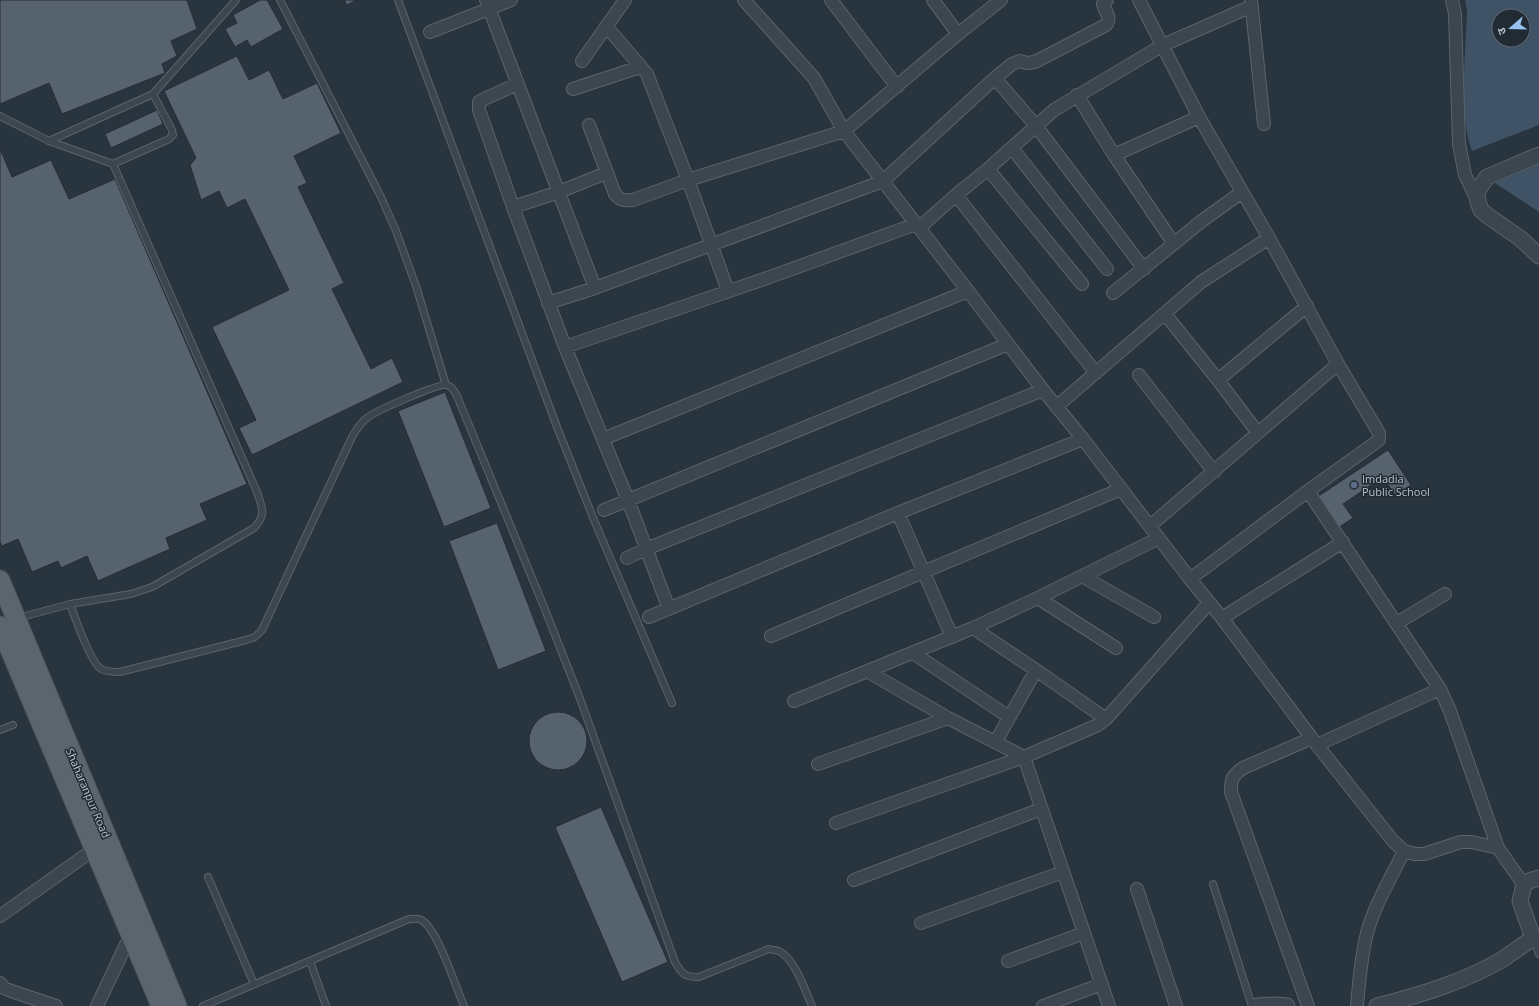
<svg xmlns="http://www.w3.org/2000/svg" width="1539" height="1006" font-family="'Open Sans','Noto Sans Devanagari',sans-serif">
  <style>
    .water { fill: #405366; fill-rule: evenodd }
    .building { fill: #56626e; stroke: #232d36 }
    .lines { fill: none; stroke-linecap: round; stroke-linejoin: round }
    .service-casing { stroke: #5a646c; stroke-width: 8 }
    .minor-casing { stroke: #5a646c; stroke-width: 14 }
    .tertiary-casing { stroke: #5a646c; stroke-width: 17 }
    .primary-casing { stroke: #454f58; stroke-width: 21 }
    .service { stroke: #3c464f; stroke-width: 6 }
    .minor { stroke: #3c464f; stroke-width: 12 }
    .tertiary { stroke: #3c464f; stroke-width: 15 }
    .primary { stroke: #5a656e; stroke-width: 19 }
    .service-dot { fill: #5c6f8a; stroke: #212b34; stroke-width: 1.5 }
    .labels { text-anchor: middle; stroke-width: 3; stroke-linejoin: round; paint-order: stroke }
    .poi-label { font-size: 11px; fill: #b8c1c9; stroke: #212b34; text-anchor: start }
    .street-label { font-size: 11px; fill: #b8c1c9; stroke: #212b34 }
  </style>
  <rect width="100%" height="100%" fill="#28343e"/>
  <path class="water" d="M1465,0H1539V125L1472,151C1458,115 1466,51 1467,11ZM1499,16H1523V40H1499Z
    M1539,164V212L1495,183Z"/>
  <path class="building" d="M0,0H187L197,29L171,41L177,56L162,64L165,73L62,114L49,83L0,104Z
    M260,0H267L283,29L251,47L247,40L235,47L225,29L237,23L233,15Z
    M344,0H356L347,5Z
    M237,56L249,80L269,70L283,99L317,83L341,133L294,156L307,183L298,187L344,283L332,289L371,369L392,358L403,382L252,455L239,428L256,420L212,327L289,290L245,199L227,208L219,191L201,200L190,165L196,158L164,91Z
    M157,110L163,124L111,148L105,134Z
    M0,149L12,177L51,160L69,199L115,179L247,484L200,504L207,520L166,538L170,549L98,581L87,556L61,568L58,561L32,572L18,539L2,546L0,542Z
    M445,392L491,508L444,527L398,411Z
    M1388,450L1411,485L1395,495L1383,477L1343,504L1353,518L1338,528L1317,497Z
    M497,523L546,651L498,670L449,541Z
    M529 741a29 29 0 1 1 58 0a29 29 0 1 1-58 0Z
    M601,807L668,962L622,982L555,827Z"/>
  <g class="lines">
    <defs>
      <path id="service" d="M280,0L381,197L396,231L416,286L446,385
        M398,0L557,427L594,520L672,703
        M0,116L49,141L113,164L257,492C262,508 267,514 254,528L152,587L131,594L70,604
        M49,141L153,94L236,0
        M113,164L169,139L173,135L172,130L153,94
        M18,618L70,604C75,618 91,663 101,669C107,672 113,672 120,672L246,640L255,637L262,630L352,437C356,430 360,423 367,418C375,411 439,383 447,385C452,387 455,392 457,396L544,607L579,696L675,962C682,974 684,977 699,977L769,949C772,950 776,950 779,951C795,959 805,990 812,1006
        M0,730L13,725
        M208,877L254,984
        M1213,884L1252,1006
        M1534,939L1539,954
        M310,961L326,1006
        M203,1006L409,919C412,919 418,918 421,920C437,927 456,988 464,1006"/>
      <path id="minor" d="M486,0L595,288
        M744,0L814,78L844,131L968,291L1043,390L1083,439L1190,579L1222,618L1317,745L1393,841L1404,851L1415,854H1424L1461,842H1472L1498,848L1524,885
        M831,0L897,87
        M933,0L958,34
        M1139,0L1199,117L1269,238L1338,364L1379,433V440L1375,443L1308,491L1190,579
        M1251,0L1264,124
        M1452,0L1455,14L1459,144L1465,175L1478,202
        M606,26L647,74L688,180L728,291
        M430,32L511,0
        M582,61L625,0
        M995,78L1036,126L1144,269
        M517,84L482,100L479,102V110L513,207L565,347L628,500L669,609
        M573,89L640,67
        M1077,95L1114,155L1174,244
        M589,125L615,194C620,200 624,201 633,200L688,180L844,131L958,34L1001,0
        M1012,148L1107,269
        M1114,155L1199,117
        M988,169L1082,284
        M956,195L1096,373
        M513,207L559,192L606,173
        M919,228L956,195L988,169L1054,110L1163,45L1252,6
        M1113,293L1203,220L1242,192
        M548,303L595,288L883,181L995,78L1012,64L1020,61L1027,63L1035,62L1106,25C1112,17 1105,12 1103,4L1107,0
        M1165,314L1218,380L1258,433
        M565,347L770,277L916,224
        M1139,375L1214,472
        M1218,380L1307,306
        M1056,407L1201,282L1269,238
        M603,439L968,291
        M1308,491L1440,689L1450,711L1498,848
        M604,510L1008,344
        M898,513L952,637
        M1150,526L1338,364
        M627,558L646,549L1043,390
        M1082,576L1154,617
        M1038,598L1116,648
        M649,617L898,513L1083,439
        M1222,618L1343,542
        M1397,623L1445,594
        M973,628L1036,670L1106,719
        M771,636L1121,489
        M913,653L1009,717
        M867,671L948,718L1024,757L1109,1006
        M794,701L973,628L1038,598L1159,538
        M996,741L1036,670
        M1317,745L1440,689
        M818,764L948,718
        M836,823L1024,757L1098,725L1106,719L1209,603
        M854,880L1041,809
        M1137,889L1176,1006
        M0,916L100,845
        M921,923L1063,872
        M1008,961L1084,933
        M0,983L4,988L11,991L56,1006
        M97,1006L131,934
        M1043,1006L1102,984
        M1308,1006L1231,792C1231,779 1232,776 1243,768L1312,738
        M1357,1006C1359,982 1361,956 1367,933C1375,904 1391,878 1404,851"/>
      <path id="tertiary" d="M1539,155L1487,177L1477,192L1478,202L1481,210L1488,216L1521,239L1539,256
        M1257,1006L1274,1005L1287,1006
        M1377,1006C1420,995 1464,982 1503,959C1513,952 1523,945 1533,938L1520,901L1524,885L1529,881L1539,878"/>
      <path id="primary" d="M0,580L177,1006
        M0,626L161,1006"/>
    </defs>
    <use href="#service" class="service-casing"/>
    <use href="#minor" class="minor-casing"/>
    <use href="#tertiary" class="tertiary-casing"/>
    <use href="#primary" class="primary-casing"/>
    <use href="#service" class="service"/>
    <use href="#minor" class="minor"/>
    <use href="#tertiary" class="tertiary"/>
    <use href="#primary" class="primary"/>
  </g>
  <circle class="service-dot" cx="1354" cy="485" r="4"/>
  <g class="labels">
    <g class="poi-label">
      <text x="1362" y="483">Imdadia<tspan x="1362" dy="13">Public School</tspan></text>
    </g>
    <g class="street-label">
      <text transform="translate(88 793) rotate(67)" y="4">Shaharanpur Road</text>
    </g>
  </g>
  <g transform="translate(1511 28) rotate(250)"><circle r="19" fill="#212b34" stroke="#5d6770"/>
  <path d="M0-3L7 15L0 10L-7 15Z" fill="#97c2ef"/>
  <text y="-6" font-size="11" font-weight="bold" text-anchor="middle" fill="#b8c1c9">उ</text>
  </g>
</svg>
